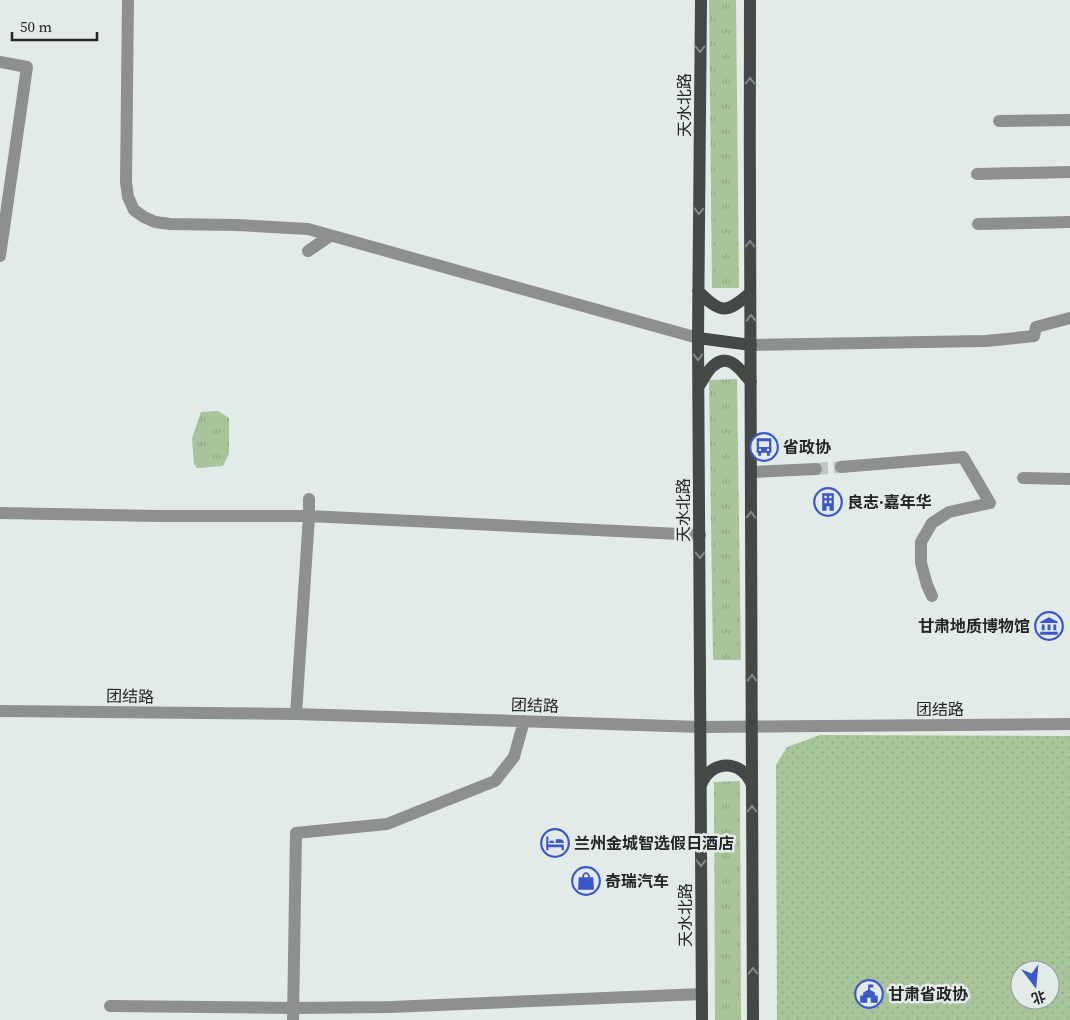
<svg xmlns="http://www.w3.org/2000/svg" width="1070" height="1020" font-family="'Source Serif 4','Noto Sans SC',serif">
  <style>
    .grass { fill: url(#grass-tufts) }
    .garden { fill: url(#garden-dots); fill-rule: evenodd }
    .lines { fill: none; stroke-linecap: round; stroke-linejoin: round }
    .minor-tunnel { stroke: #bdc4c1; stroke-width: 12; stroke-dasharray: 12 6; stroke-linecap: butt }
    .minor { stroke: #8d908e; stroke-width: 12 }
    .major { stroke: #444946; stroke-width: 12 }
    .oneway { stroke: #848a87 }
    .labels { text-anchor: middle; stroke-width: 5; stroke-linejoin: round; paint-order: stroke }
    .street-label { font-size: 16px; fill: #232625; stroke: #e3ebe8 }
    .poi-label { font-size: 16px; font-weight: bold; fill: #232625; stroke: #e3ebe8; text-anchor: start }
  </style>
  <defs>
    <pattern id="grass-tufts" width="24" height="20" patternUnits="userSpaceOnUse" patternTransform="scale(1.25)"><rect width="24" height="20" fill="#a8c49a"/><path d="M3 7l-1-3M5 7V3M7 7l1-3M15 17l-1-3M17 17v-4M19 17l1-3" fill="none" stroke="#90a885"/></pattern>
    <pattern id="garden-dots" width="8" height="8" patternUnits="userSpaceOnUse" patternTransform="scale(1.25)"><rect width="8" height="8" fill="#a8c49a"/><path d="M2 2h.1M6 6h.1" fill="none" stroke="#90a885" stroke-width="1.8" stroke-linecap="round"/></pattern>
  </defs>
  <rect width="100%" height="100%" fill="#e3ebe8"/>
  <path class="grass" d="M709,0H736L739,288H712Z
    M737,379L741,660H713L709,380Z
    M218,411L229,418V454L223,466L197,468L194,464L192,438L201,412Z
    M740,781L741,1020H715L714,782Z"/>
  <path class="garden" d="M820,735L1070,736V1020H777L776,765L787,747ZM1020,970H1050V1000H1020Z"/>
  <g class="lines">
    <path class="minor-tunnel" d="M816,469L841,467"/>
    <path class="minor" d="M128,0L126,182L128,197L134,210L144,217L155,222L170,224L236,225L308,229L698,338
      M0,62L27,67L0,256
      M999,121L1070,120
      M977,174L1070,172
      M978,224L1070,222
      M308,251L330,236
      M751,345L986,341L1034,336L1036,327L1070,318
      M841,467L963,457L990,503L949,512L932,523L921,542V563L927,585L932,596
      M751,472L816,469
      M1023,478L1070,479
      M0,513L158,516H309L700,535
      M0,711L296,714L701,727L1070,724
      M296,714L309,516V499
      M110,1006L294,1008L391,1007L702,994
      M293,1020L296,833L387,824L495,781L514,757L524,721"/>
    <path class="major" d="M701,0L698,338L702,1020
      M750,0C749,340 752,680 753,1020
      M698,291C721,314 726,314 750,293
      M698,338L751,345
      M699,386C703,380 707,371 713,366C729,351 741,371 751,382
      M701,785C711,759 742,759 752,785"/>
  </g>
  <defs><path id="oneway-chevron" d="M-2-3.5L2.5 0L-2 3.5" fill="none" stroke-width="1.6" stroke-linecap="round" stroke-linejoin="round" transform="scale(1.25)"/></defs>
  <g class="oneway">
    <use href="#oneway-chevron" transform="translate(700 49) rotate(90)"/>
    <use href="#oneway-chevron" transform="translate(750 81) rotate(-90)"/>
    <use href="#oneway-chevron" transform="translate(699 211) rotate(91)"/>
    <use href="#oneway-chevron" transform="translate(750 244) rotate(-90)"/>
    <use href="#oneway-chevron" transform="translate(751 318) rotate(-91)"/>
    <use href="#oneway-chevron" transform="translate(698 357) rotate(89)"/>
    <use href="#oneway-chevron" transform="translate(751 515) rotate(-90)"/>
    <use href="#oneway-chevron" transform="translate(700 555) rotate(90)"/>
    <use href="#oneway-chevron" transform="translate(752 678) rotate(-90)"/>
    <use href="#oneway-chevron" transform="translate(752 809) rotate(-90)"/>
    <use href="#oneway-chevron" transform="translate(701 863) rotate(90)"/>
    <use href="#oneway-chevron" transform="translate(753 971) rotate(-90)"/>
  </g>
  <defs>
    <symbol id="bus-ring" viewBox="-11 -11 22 22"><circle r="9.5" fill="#e3ebe8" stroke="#3c57ca" stroke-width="1.5"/><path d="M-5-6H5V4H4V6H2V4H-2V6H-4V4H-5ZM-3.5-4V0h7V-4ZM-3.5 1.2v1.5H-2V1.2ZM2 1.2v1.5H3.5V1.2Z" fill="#3c57ca"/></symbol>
    <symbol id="building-ring" viewBox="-11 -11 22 22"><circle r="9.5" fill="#e3ebe8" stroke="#3c57ca" stroke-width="1.5"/><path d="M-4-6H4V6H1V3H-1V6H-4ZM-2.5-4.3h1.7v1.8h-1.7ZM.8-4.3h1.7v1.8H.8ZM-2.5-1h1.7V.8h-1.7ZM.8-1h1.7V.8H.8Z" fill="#3c57ca"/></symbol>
    <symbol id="museum-ring" viewBox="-11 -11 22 22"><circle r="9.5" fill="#e3ebe8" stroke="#3c57ca" stroke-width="1.5"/><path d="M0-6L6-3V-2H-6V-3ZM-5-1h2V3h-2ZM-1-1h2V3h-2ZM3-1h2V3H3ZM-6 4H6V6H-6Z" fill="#3c57ca"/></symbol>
    <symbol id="hotel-ring" viewBox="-11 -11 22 22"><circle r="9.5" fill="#e3ebe8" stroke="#3c57ca" stroke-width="1.5"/><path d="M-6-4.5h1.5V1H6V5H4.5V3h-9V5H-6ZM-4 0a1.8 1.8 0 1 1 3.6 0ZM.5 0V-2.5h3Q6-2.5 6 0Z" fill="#3c57ca"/></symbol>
    <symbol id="shop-ring" viewBox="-11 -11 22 22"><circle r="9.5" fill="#e3ebe8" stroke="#3c57ca" stroke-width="1.5"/><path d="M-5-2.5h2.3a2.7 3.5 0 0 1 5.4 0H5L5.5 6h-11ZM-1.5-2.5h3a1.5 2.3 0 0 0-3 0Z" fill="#3c57ca"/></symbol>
    <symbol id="civic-ring" viewBox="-11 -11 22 22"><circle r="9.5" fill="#e3ebe8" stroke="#3c57ca" stroke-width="1.5"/><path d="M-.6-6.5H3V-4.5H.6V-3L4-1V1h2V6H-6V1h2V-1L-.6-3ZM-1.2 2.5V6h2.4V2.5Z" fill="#3c57ca"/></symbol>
  </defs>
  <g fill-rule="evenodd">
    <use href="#bus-ring" x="748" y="431" width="32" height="32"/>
    <use href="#building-ring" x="812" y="486" width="32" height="32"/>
    <use href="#museum-ring" x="1033" y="610" width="32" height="32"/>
    <use href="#hotel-ring" x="539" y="827" width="32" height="32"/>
    <use href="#shop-ring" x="570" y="865" width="32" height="32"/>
    <use href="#civic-ring" x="853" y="978" width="32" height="32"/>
  </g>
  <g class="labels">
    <g class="street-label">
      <text transform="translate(684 105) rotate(-90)" y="6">天水北路</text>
      <text transform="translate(683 510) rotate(-90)" y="6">天水北路</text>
      <text transform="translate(130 696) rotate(1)" y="6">团结路</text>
      <text transform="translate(535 705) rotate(2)" y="6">团结路</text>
      <text x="940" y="715">团结路</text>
      <text transform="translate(685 915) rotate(-90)" y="6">天水北路</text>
    </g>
    <g class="poi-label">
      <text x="783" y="453">省政协</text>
      <text x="847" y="508">良志·嘉年华</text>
      <text x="1030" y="632" text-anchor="end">甘肃地质博物馆</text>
      <text x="574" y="849">兰州金城智选假日酒店</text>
      <text x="605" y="887">奇瑞汽车</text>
      <text x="888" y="1000">甘肃省政协</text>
    </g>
  </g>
  <g transform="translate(1035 985) rotate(164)"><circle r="24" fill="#e3ebe8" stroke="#969c9a"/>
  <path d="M0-4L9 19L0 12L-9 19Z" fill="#3c57ca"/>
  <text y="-8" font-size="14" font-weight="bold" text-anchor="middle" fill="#232625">北</text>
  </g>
  <path d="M12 32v8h85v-8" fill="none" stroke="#232625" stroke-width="2.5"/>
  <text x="20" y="32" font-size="15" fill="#232625" stroke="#e3ebe8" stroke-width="4" paint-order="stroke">50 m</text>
</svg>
